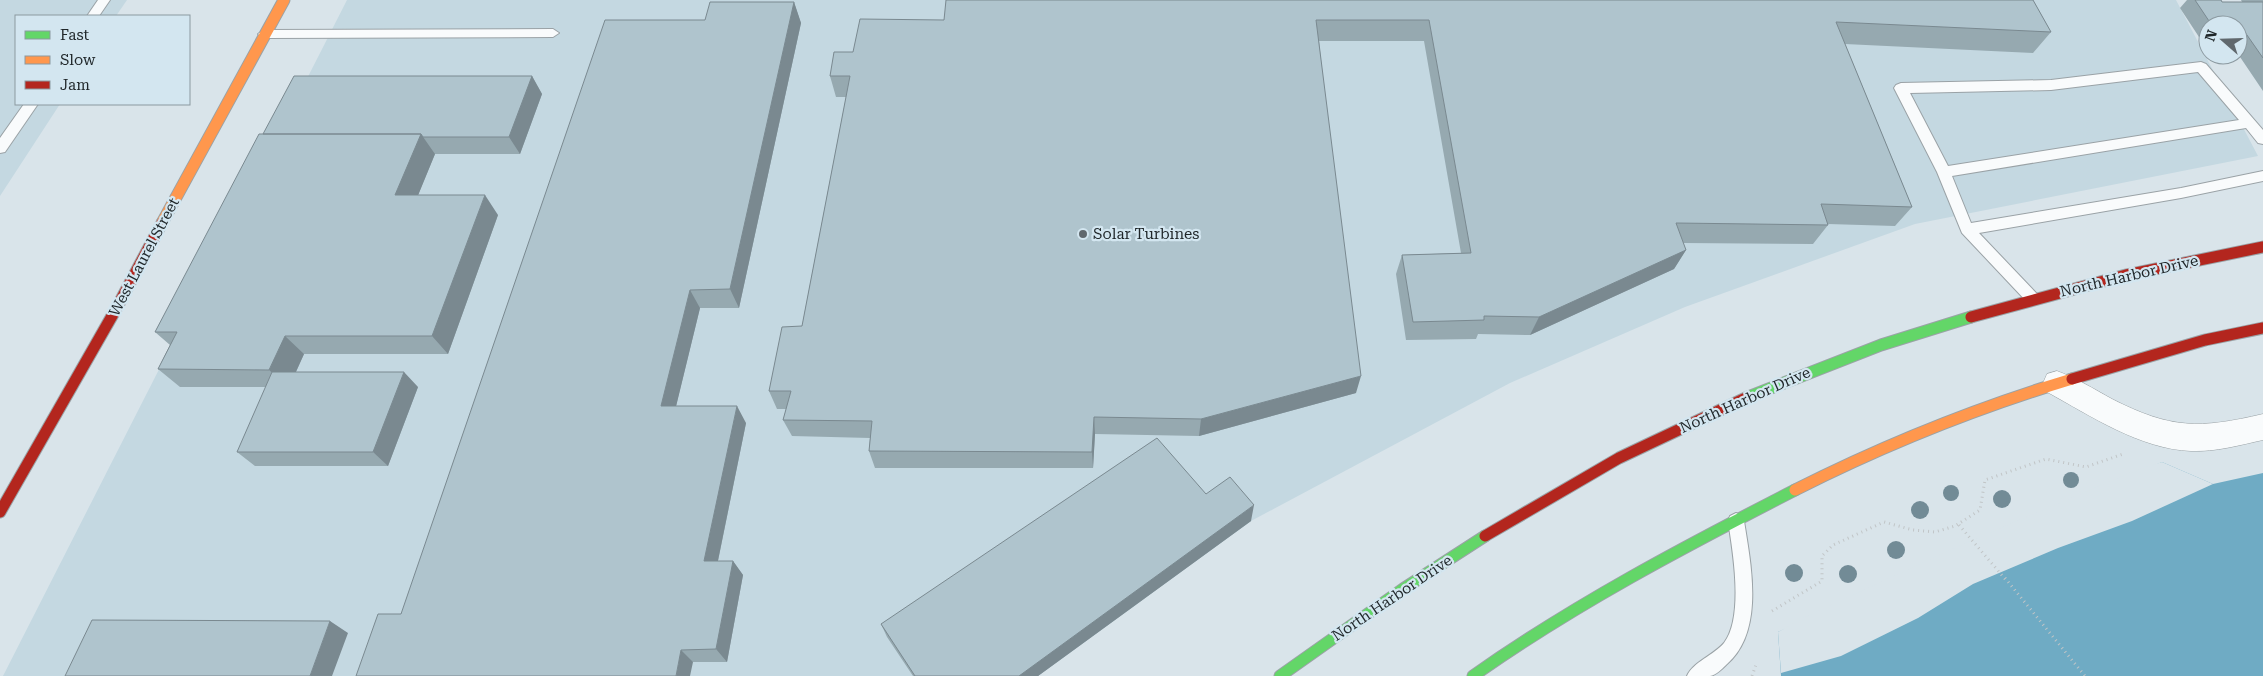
<svg xmlns="http://www.w3.org/2000/svg" width="2263" height="676" font-family="'Roboto Serif',serif">
  <style>
    .built { fill: #c4d8e1 }
    .water { fill: #6fabc4 }
    .pier { fill: #d9e4ea }
    .lines { fill: none; stroke-linecap: round; stroke-linejoin: round }
    .lane-casing { stroke: #9aa2a6; stroke-width: 2 }
    .street-casing { stroke: #9aa2a6; stroke-width: 1 }
    .fast-casing { stroke: #9aa2a6; stroke-width: 13 }
    .slow-casing { stroke: #9aa2a6; stroke-width: 13 }
    .jam-casing { stroke: #9aa2a6; stroke-width: 13 }
    .path { stroke: #c1c5c7; stroke-width: 3; stroke-dasharray: 1 4; stroke-linecap: butt }
    .lane { fill: #f9fbfc; fill-rule: evenodd }
    .street { fill: #f9fbfc; fill-rule: evenodd }
    .fast { stroke: #63d668; stroke-width: 11 }
    .slow { stroke: #ff974d; stroke-width: 11 }
    .jam { stroke: #b3261e; stroke-width: 11 }
    .tree { fill: #728b96 }
    .wall { fill: #96a9b0 }
    .shaded-wall { fill: #7a8990 }
    .building { fill: #afc4cd; stroke: #7a8990 }
    .poi-dot { fill: #60686d; stroke: #d3e6f0; stroke-width: 2 }
    .labels { text-anchor: middle; stroke-width: 4.5; stroke-linejoin: round; paint-order: stroke }
    .poi-label { font-size: 15px; fill: #1f2629; stroke: #d3e6f0; text-anchor: start }
    .street-label { font-size: 15px; fill: #1f2629; stroke: #d3e6f0 }
  </style>
  <rect width="100%" height="100%" fill="#d9e4ea"/>
  <path class="built" d="M0,0H127L116,16H16V104H60L0,196Z
    M347,0H2176L2258,156L1915,224L1685,307L1510,383L1251,521L1038,676H3Z"/>
  <path class="water" d="M2162,462L2213,484L2263,473V676H1781L1778,632L1974,542Z"/>
  <path class="pier" d="M2162,462L2213,484L2132,521L2058,548L1973,584L1918,618L1841,656L1781,673L1778,632L1803,618L1970,541L1974,542L1975,539L2139,469Z"/>
  <g class="lines">
    <defs>
      <path id="lane" d="M98,0H110L99,16H87Z
        M553,29L559,33L553,37L264,38L258,34L264,30Z
        M2201,62L2206,64L2263,130V144L2258,143L2246,128L1952,176L1971,223L2181,188L2263,171V181L2181,198L1979,233L2038,295L2040,299L2038,303L2033,305L2028,303L1962,233L1937,172L1894,88L1896,85L1901,83L2051,80ZM2198,72L2239,120L1948,166L1910,93L2051,90Z
        M24,104H38L5,152L0,153V138Z
        M1736,513L1742,516L1744,521C1751,565 1765,632 1726,665C1722,669 1716,675 1710,676C1704,676 1694,676 1687,676C1693,662 1714,655 1724,643C1744,617 1733,552 1728,521L1730,516Z"/>
      <path id="street" d="M2057,371C2076,378 2094,389 2112,399C2171,429 2199,429 2263,414V440C2240,445 2216,452 2191,451C2140,449 2091,416 2047,392L2043,383L2047,374Z"/>
      <path id="fast" d="M1748,397L1881,345L1971,317
        M1280,676L1403,589L1485,536
        M1473,676C1575,604 1684,547 1795,490"/>
      <path id="slow" d="M162,223L284,0
        M1795,490C1884,445 1976,408 2072,379"/>
      <path id="jam" d="M1971,317L2126,275L2263,247
        M2072,379L2205,340L2263,328
        M0,512L116,309L162,223
        M1485,536L1619,458L1748,397"/>
    </defs>
    <use href="#lane" class="lane-casing"/>
    <use href="#street" class="street-casing"/>
    <use href="#fast" class="fast-casing"/>
    <use href="#slow" class="slow-casing"/>
    <use href="#jam" class="jam-casing"/>
    <path class="path" d="M1959,525L2006,580
      M2005,578L2085,676
      M1772,611L1822,581V556L1833,545L1884,522L1913,530L1935,532L1955,526L1980,510L1985,480L2046,459L2086,467L2123,454
      M1752,676L1757,662"/>
    <use href="#lane" class="lane"/>
    <use href="#street" class="street"/>
    <use href="#fast" class="fast"/>
    <use href="#slow" class="slow"/>
    <use href="#jam" class="jam"/>
  </g>
  <g class="tree">
    <circle cx="2071" cy="480" r="8"/>
    <circle cx="1951" cy="493" r="8"/>
    <circle cx="2002" cy="499" r="9"/>
    <circle cx="1920" cy="510" r="9"/>
    <circle cx="1896" cy="550" r="9"/>
    <circle cx="1794" cy="573" r="9"/>
    <circle cx="1848" cy="574" r="9"/>
  </g>
  <path class="wall" d="M2033,0L2051,32L2033,53L1845,44L1912,207L1895,226L1828,224V225L1813,244L1683,243L1686,250L1674,269L1530,335L1478,334L1476,339L1406,340L1396,274L1402,255L1461,253L1424,41H1319L1356,393L1199,436L1095,434L1093,468H875L869,451L870,438L792,436L783,420L786,409H777L769,391L802,326L846,97H836L830,76L853,52L944,20Z
    M2187,0H2221L2222,2H2242L2241,0H2263V91L2238,54V25H2208V37H2199L2180,8Z
    M794,2L801,23L739,308H700L676,406L746,423L718,561H733L743,575L727,662H693L401,614L705,20Z
    M532,76L542,94L520,154H435L418,195L498,215L448,354H304L296,372L418,387L388,466H255L237,452L266,387H180L158,369L170,345L155,332L263,134Z
    M1206,494L1251,521L1038,676H913L887,637L881,624Z"/>
  <path class="shaded-wall" d="M794,2L801,23L739,308L730,289Z
    M532,76L542,94L520,154L509,137Z
    M421,134L435,154L410,215L395,195Z
    M485,195L498,215L448,354L432,336Z
    M1686,250L1674,269L1530,335L1539,317Z
    M690,290L700,308L672,423L661,406Z
    M285,336L304,354L289,387L269,370Z
    M404,372L418,387L388,466L373,452Z
    M1361,376L1356,393L1199,436L1201,419Z
    M737,406L746,423L715,575L704,561Z
    M1094,417L1095,434L1093,468L1092,452Z
    M1254,505L1251,521L1038,676H1019Z
    M733,561L743,575L727,662L716,649Z
    M330,621L348,633L332,676H310Z
    M681,650L693,662L690,676H676Z"/>
  <path class="building" d="M946,0H2033L2051,32L1836,22L1912,207L1821,204L1828,225L1676,223L1686,250L1539,317L1484,316V320L1413,322L1402,255L1471,253L1429,20H1316L1361,376L1201,419L1094,417L1092,452L869,451L872,421L783,420L791,391H769L782,327L802,326L850,76H830L834,52H853L860,19L944,20Z
    M2195,0H2221L2222,2H2263V58L2240,25L2211,24Z
    M710,2H794L730,289L690,290L661,406H737L704,561H733L716,649L681,650L676,676H356L378,614H401L605,20H705Z
    M294,76H532L509,137H423L421,134H263Z
    M259,134H421L395,195H485L432,336H285L269,370L158,369L177,332H155Z
    M272,372H404L373,452H237Z
    M1157,438L1206,494L1230,477L1254,505L1019,676H915L881,624Z
    M92,620L330,621L310,676H65Z"/>
  <circle class="poi-dot" cx="1083" cy="234" r="5"/>
  <g class="labels">
    <g class="poi-label">
      <text x="1093" y="239">Solar Turbines</text>
    </g>
    <g class="street-label">
      <text transform="translate(144 257) rotate(-62)" y="5">West Laurel Street</text>
      <text transform="translate(2129 276) rotate(-13)" y="5">North Harbor Drive</text>
      <text transform="translate(1745 400) rotate(-24)" y="5">North Harbor Drive</text>
      <text transform="translate(1392 598) rotate(-34)" y="5">North Harbor Drive</text>
    </g>
  </g>
  <rect x="15" y="15" width="175" height="90" fill="#d3e6f0" stroke="#8b99a0"/>
  <rect x="25" y="31" width="25" height="8" fill="#63d668" stroke="#8b99a0"/>
  <text x="60" y="40" font-size="15" fill="#1f2629">Fast</text>
  <rect x="25" y="56" width="25" height="8" fill="#ff974d" stroke="#8b99a0"/>
  <text x="60" y="65" font-size="15" fill="#1f2629">Slow</text>
  <rect x="25" y="81" width="25" height="8" fill="#b3261e" stroke="#8b99a0"/>
  <text x="60" y="90" font-size="15" fill="#1f2629">Jam</text>
  <g transform="translate(2223 40) rotate(290)"><circle r="24" fill="#d3e6f0" stroke="#8b99a0"/>
  <path d="M0-4L9 19L0 12L-9 19Z" fill="#60686d"/>
  <text y="-8" font-size="14" font-weight="bold" text-anchor="middle" fill="#1f2629">N</text>
  </g>
</svg>
